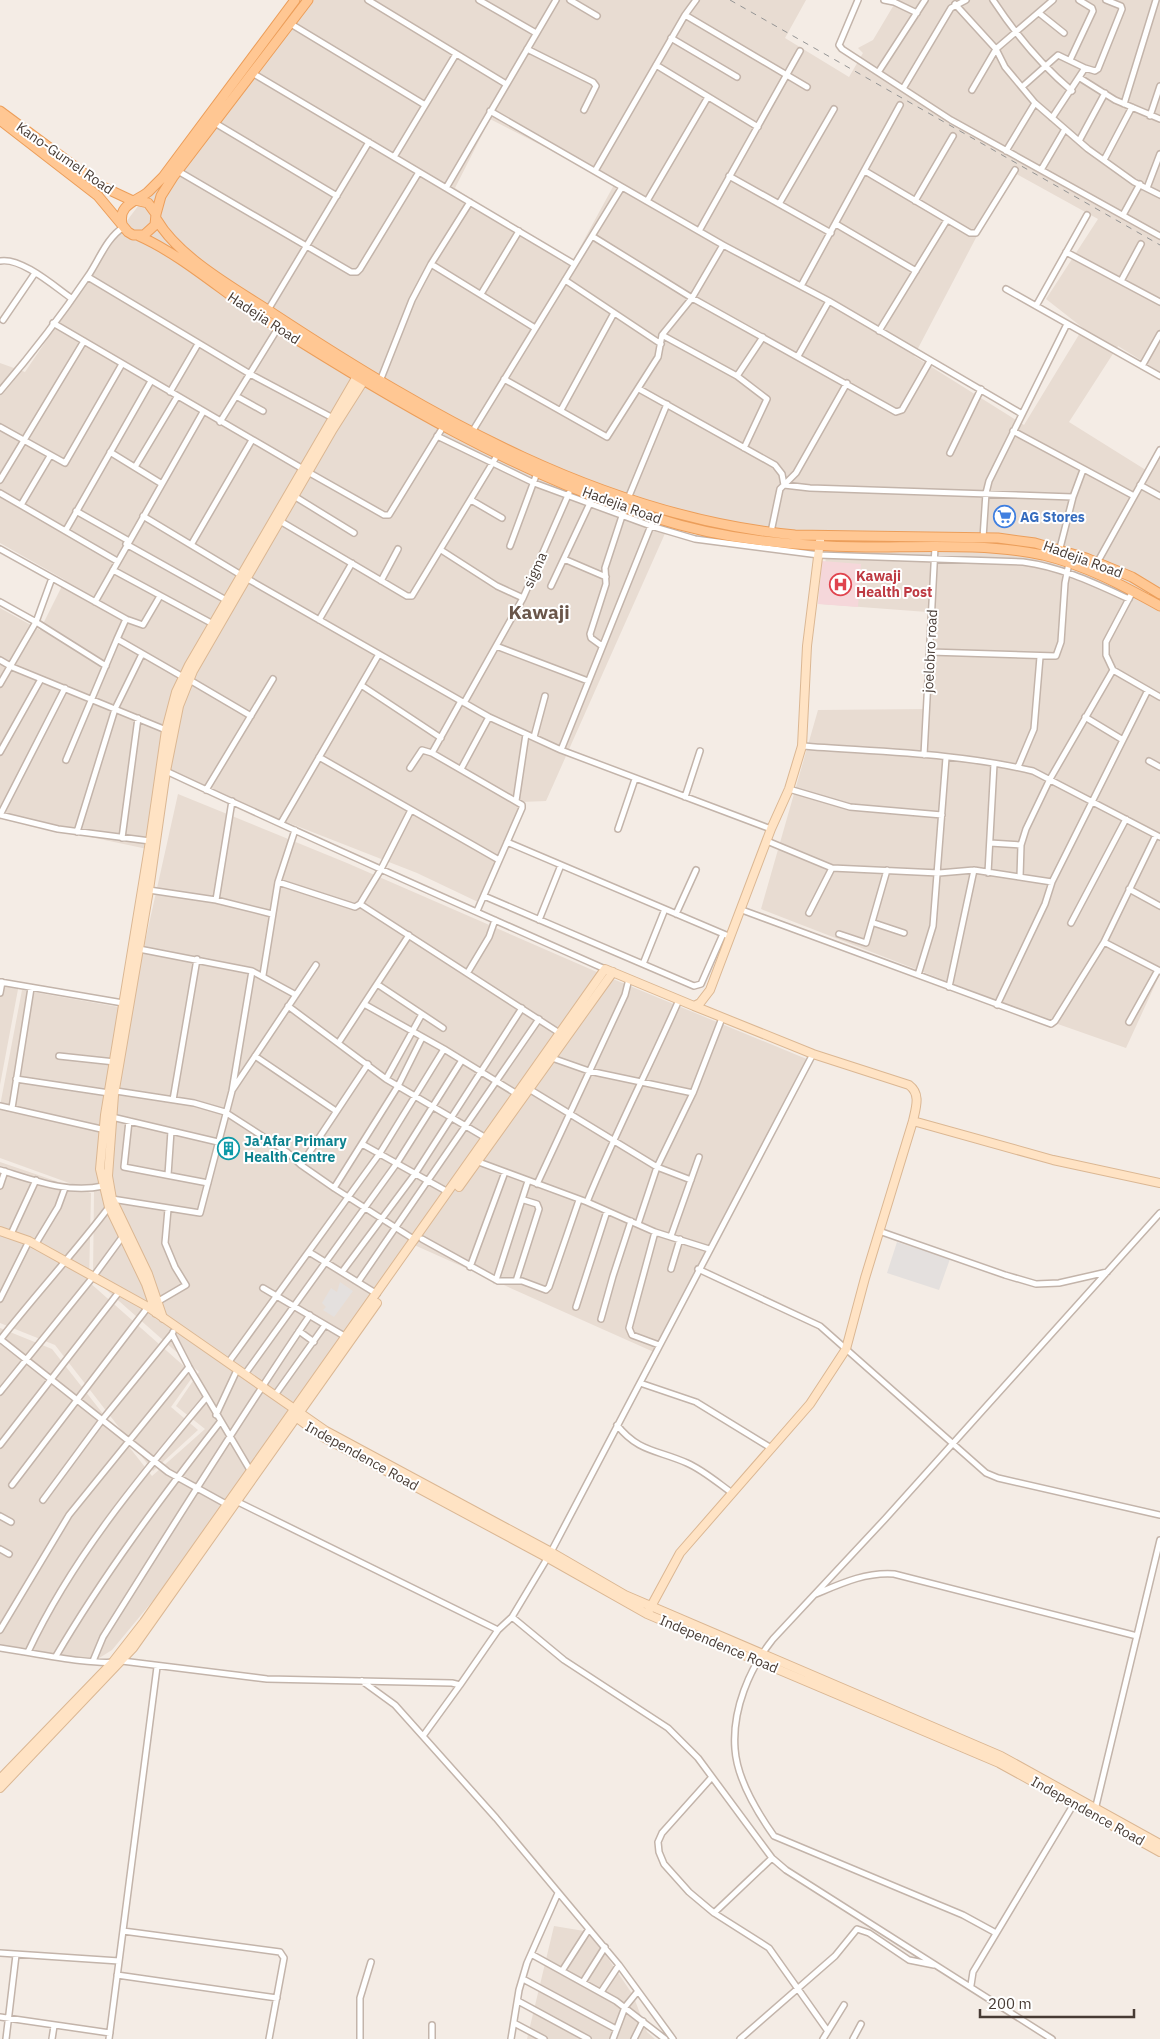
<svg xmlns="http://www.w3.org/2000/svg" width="1160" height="2039" font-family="'IBM Plex Sans',sans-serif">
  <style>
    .residential { fill: #e8dcd2; fill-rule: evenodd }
    .medical { fill: #f5d7da }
    .parking { fill: #e4e0de }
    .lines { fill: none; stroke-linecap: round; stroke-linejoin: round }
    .street-casing { stroke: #c3b4aa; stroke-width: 8 }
    .secondary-casing { stroke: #dbb793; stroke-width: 10 }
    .primary-casing { stroke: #ec9e5a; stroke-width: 11 }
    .street { stroke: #fff; stroke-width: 5 }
    .secondary { stroke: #ffe3c4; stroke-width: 8 }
    .primary { stroke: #ffc793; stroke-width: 9 }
    .rail { stroke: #959595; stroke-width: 1; stroke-dasharray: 6 6; stroke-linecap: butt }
    .labels { text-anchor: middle; stroke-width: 4; stroke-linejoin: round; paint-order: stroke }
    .street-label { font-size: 14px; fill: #473b34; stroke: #fff }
    .shop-label { font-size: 14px; font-weight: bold; fill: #366cbe; stroke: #fff; text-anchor: start }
    .health-label { font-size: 14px; font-weight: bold; fill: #be3a42; stroke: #fff; text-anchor: start }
    .culture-label { font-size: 14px; font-weight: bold; fill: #0d838f; stroke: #fff; text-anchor: start }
    .district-label { font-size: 19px; font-weight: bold; fill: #6a564a; stroke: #fff }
  </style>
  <rect width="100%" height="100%" fill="#f4ece5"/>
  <path class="residential" d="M294,0H806L785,38L849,77L863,53L858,48L873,40L895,3L886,0H1160V372L1118,346L1069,422L1149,472L1160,457V974L1126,1048L1055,1023L761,909L818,710L928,709L927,612L821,604L826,556L671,520L546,801L521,802L478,902L417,873L164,774L152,850L0,818V608L40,630L65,580L0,543V363L25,372L129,218ZM490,119L615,183L572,262H562L455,188ZM1011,171L1098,219L1046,299L1083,328L1024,425L914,356Z
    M178,794L347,863L613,979L809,1060L656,1353L412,1244L215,1526L112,1650L88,1665L0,1645V1328L52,1349L152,1476L205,1429L176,1406L199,1372L93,1278L94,1192L0,1158V1106L22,990L130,1009Z
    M0,982L19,984L0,1085Z
    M0,1162L91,1193L89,1282L194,1375L171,1407L198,1430L153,1471L55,1345L0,1323Z
    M554,1926L590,1932L633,1995L647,2032L655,2039H527Z"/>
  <path class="medical" d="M822,561L861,564L858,607L818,604Z"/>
  <path class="parking" d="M897,1242L950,1259L939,1290L887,1273Z
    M340,1282L353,1291L334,1317L323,1310L326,1307L322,1303L331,1288L337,1292Z"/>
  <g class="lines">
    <defs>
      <path id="street" d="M368,0L506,84
        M479,0L536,33
        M570,0L597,16
        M858,0L839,45L842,49L951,120L1160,236
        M884,0L894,2L917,13
        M993,0C1016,35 1040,64 1072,91
        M955,4L996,49L1005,67L1035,103L1088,149L1134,182L1160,195
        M1039,13L1064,33
        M685,15L807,87
        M291,24L425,105
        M671,38L737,77
        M527,49L593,82L596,86L584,110
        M1070,60L1093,11L1092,8L1079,0
        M656,65L758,127
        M879,71L925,0
        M254,74L574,264
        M1080,78L1115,100L1160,119
        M904,87L951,8L966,0
        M1022,87L1058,55L1085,68
        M972,90L996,49L1053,0
        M1124,104L1156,0
        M490,111L723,245L829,301L1022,414
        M1150,116L1160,86
        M1052,118L1085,68L1095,71L1098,69L1122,9L1121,6L1106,0
        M215,123L337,196
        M1079,141L1105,93
        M1006,151L1035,103
        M394,157L456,54
        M1104,160L1132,107
        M1041,170L1065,129
        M178,171L351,272H357L360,269L419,172
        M595,171L685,15L696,0
        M865,171L970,233H976L1015,170
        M729,176L831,233
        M446,188L556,0
        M1147,188L1160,154
        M647,201L708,97
        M915,201L953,136
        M779,204L834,109
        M1123,215L1140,184
        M836,224L916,271
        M699,231L800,51
        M592,236L692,298L896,412L902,410L930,361
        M1066,252L1160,302
        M0,261C21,257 54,286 71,298
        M431,264L535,328
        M88,277L250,374L331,417
        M565,280L661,344
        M1121,281L1141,244
        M801,286L900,105
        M1006,289L1160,376
        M481,294L519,231
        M1036,306L1087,215
        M268,310L369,142
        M3,320L35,273
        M53,323L303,469
        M879,331L947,220
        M662,335L737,376L767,399L744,448
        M798,356L829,301
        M1142,366L1160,334
        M737,376L763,337
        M504,379L607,437L658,357L662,335L692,298L723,245
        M380,381L412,300L431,264L470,202
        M639,389L775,465L782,474L784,485L810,488L1073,497
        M0,391C31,355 61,316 88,276C99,260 107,237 124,227
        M170,392L198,344
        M236,396L263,411
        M561,410L614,313
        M220,422L278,328
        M0,427L65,463L122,364
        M1013,431L1134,496
        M472,432L622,187
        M437,436L534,483L651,526L695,539L819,555L1023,562C1061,567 1094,583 1129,599
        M110,452L162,484
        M950,453L981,389
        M135,467L177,397
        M308,472L384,515H389L443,427
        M0,480L84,341
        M1140,485L1160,496
        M0,493L117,561
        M294,496L354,533
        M471,500L502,518
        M627,501L667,404
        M21,505L50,456
        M76,511L129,541
        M143,516L246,578L489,717L561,750L771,829
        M280,521L407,596H412L498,454
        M66,530L151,381
        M771,532L780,489L796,473L847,383
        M983,538L986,493L989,481L1067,324
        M126,544L226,600
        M191,545L252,440
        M510,546L537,473
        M1060,548L1073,497L1083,470
        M0,549L126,619L117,639L183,677
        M441,550L497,586L523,598
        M564,559L606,577
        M1097,563L1160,450
        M113,570L213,624
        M381,581L398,549
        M551,586L591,501
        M1133,591L1106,642V655L1113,670L1160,697
        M0,602L36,622L106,666
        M95,602L203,412
        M126,619L143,625L160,596
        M319,620L352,563
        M496,646L588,681
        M602,646L591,638L590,634L606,584L605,568L623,513
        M930,652L1056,656L1061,642L1065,583L1069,563
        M0,660L12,667L166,730
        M188,679L251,716
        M0,684L36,622L52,578
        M361,685L441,738
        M464,703L523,598L569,493
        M1085,717L1123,740
        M534,737L545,696
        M802,746C879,752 958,753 1033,771L1160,837
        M561,750L654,518
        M0,752L41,679
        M432,753L461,701
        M924,755L935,547
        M319,757L499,860
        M66,760L117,639
        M1149,761L1160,767
        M1018,767L1034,729L1040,657
        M410,768L422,750L432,753L522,805V808L477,911
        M461,769L489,717
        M166,771C311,839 458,904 605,969
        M789,789L850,807L942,815
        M206,790L273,679
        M685,797L700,751
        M516,801L526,734
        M0,815L58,829L150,841
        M0,815L65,688
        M281,823L379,654
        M618,829L635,779
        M77,832L115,709L142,654
        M122,838L138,718
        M767,841L832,868L939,873L974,870L1052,882
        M507,842L726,935
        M990,843L1021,845
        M988,873L994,764
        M1020,877L1021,845L1026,829L1050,779L1113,670
        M278,882L355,907L360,904L380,871L411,810
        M1129,889L1160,906
        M149,890L216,900L272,914
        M484,896L694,986L701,984L723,934
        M216,900L232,801
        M360,904L561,1034
        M742,910L1051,1024L1055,1021L1104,942L1156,835
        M809,913L832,868
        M676,914L696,870
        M539,920L561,865
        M874,923L904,933
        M1071,923L1126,819
        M839,934L866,943L887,870
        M1104,942L1160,971
        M139,949L252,971L296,995
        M643,964L665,909
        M468,972L489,937L495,920
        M263,975L278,882L295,830
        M918,975L933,926L946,758
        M0,982L123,1003
        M377,984L443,1028
        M949,987L974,870
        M0,993L2,982
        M364,1004L444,1049L517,1094
        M997,1005L1045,904L1052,882L1148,690
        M288,1006L386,1079L486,1138
        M1129,1022L1158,970
        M339,1042L409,935
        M59,1056L115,1062
        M255,1056L336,1111
        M552,1058L589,1071L693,1093
        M16,1079L109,1093
        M386,1079L422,1014
        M233,1089L316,965
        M529,1089L657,1167L691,1180
        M116,1091L194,1103L225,1112L287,1152L301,1165L334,1188L415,1240
        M173,1100L197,959
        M0,1106L110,1131
        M12,1108L31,988
        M112,1117L218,1142
        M129,1121L124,1167L208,1183
        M362,1144L448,1192
        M476,1161L587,1202L655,1232L709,1249
        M301,1165L368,1064
        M0,1170C33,1180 68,1194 103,1186
        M168,1175L171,1131
        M537,1184L625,995L629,979
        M0,1186L5,1171
        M334,1188L398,1086L422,1038
        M112,1199L200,1213L232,1091L252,971
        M587,1202C615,1133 649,1068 679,1000
        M638,1224L657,1167L693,1093L722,1018
        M879,1231L1005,1275L1036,1284L1059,1283L1107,1272
        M655,1232L629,1328L632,1335L659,1345
        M11,1234L36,1180
        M671,1236L699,1157
        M422,1239L498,1281H522L546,1290L549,1287L579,1200
        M35,1245L58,1207L65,1188
        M309,1252L377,1294
        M470,1267L505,1172
        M671,1269L680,1239
        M698,1269L820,1326L986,1473L998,1478L1160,1515
        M342,1272L415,1174L522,1008
        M496,1280L528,1181
        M516,1281L539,1209L537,1204L524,1200
        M358,1282L539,1019
        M263,1288L346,1337
        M0,1299L29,1241
        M157,1302L186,1285L175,1267L165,1243L168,1209
        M576,1307L607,1211
        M601,1319L613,1276L631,1221
        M299,1331L314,1342
        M173,1332L172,1334L189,1367L250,1470
        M0,1339L168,1472L226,1504
        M0,1340C35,1295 75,1252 109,1207
        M228,1363L380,1153L444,1049
        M245,1374L397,1163L462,1060
        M640,1383L696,1402L771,1448
        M0,1392L93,1277L123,1236
        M275,1395L325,1325
        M216,1415L237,1370
        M617,1425C638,1452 658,1450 687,1463C703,1470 718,1483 732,1493
        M0,1445L119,1292
        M12,1485L148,1307
        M43,1500L102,1420L172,1334
        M236,1501L498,1630
        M0,1516L11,1522
        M0,1549L9,1554
        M816,1594C842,1583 866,1572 894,1574L1137,1636
        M512,1617L564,1660L668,1728L698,1758L772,1858L786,1870L1052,2039
        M0,1630L69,1515L189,1367
        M0,1648C30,1652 96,1667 122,1661L267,1679L452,1683L460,1685L498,1630L512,1617L551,1552L813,1054
        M28,1652C72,1558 140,1477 206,1398
        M56,1656C104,1574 162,1497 220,1422
        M93,1661L103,1637C171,1529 238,1421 310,1315
        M362,1681L395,1705L496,1818L619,1965L673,2039
        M423,1736L460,1685
        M712,1777L662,1833L658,1842L659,1852L664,1864L689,1892L714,1913L769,1948L827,2030
        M1095,1810L1160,1540
        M714,1913L772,1858
        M123,1931L280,1952L284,1958L269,2039
        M996,1933L963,1915L774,1836C757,1812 737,1779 735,1749C732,1710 749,1669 773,1639L885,1519L1160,1213
        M0,1953L119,1961
        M531,1954L616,2001L665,2039
        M562,1971L589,1929
        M117,1975L277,1998
        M523,1979L616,2029
        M583,1982L605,1947
        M971,1985L973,1972L1075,1802
        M601,1992L619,1965
        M518,2001L588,2039
        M0,2017L110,2033
        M514,2023L544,2039
        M6,2039L16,1955
        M52,2039L54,2026
        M109,2039L157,1667
        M360,2039V1998L371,1962
        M432,2039V2025
        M511,2039L519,1990L527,1963L558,1893
        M613,2039L625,2007L638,1991
        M634,2039L643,2021
        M740,2039L835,1956L857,1929L869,1933L909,1960L934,1965
        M823,2039L844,2005
        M853,2039L861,2024"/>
      <path id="secondary" d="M913,1121L1053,1160L1160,1183
        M459,1187L613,972
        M0,1231L29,1241L148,1307L326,1431L551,1552L625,1595L1001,1756L1160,1844
        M156,1313L146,1284L109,1207L100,1169L105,1115L150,841L166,730L176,692L189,665L359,373
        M163,1318L148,1274L112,1199L108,1176L114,1095L149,890L166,771L179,706L193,671L333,429L366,377
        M293,1415L323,1437L548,1558L647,1614L999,1763L1160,1852
        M648,1612L680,1553L810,1404L846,1349L865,1278L913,1121C916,1107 921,1094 909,1085L813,1054L694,1006
        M0,1779L112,1663L144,1622L605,969L694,1006L700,1003L710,990L771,829L789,789L802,746L807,646L820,541
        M0,1788L133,1648L377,1303"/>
      <path id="primary" d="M0,111L101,186L133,201
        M0,120L98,196L128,232L133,235H144L155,225L156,214L148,203L135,200
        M156,214L161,196L173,177L308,0
        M157,220C179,258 237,290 274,314C431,417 604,517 795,535L998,538L1035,543L1086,558L1132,577L1160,594
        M122,224C118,205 135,202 148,192C153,187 158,182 163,177L295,0
        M139,236C184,256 226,295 269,322C391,399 517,475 656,518C724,540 794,546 865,547C922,547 987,543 1043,555C1085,565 1122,585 1160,606"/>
    </defs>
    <use href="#street" class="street-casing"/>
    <use href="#secondary" class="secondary-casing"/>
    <use href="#primary" class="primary-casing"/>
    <use href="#street" class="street"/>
    <use href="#secondary" class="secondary"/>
    <use href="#primary" class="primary"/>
    <path class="rail" d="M730,0L1160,245"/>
  </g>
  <defs>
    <symbol id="supermarket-ring" viewBox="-11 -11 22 22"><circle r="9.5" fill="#fff" stroke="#3f7fe0" stroke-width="1.5"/><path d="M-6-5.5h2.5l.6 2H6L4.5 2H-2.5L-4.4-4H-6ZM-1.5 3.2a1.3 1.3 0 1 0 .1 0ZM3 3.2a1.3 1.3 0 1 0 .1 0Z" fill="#3f7fe0"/></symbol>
    <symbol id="hospital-ring" viewBox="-11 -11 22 22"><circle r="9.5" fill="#fff" stroke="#e0444e" stroke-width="1.5"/><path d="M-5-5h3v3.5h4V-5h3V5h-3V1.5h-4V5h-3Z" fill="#e0444e"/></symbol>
    <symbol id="building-ring" viewBox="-11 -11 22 22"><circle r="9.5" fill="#fff" stroke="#0f9aa8" stroke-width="1.5"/><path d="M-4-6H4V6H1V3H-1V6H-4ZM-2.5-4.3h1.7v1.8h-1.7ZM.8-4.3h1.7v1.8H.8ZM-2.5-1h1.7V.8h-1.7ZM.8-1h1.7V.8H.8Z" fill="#0f9aa8"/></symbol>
  </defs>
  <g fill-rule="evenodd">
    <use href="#supermarket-ring" x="992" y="504" width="25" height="25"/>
    <use href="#hospital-ring" x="828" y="572" width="25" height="25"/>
    <use href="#building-ring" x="216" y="1136" width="25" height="25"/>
  </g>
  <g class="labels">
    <g class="street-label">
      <text transform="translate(65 158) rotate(35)" y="5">Kano-Gumel Road</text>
      <text transform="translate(264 318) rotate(33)" y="5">Hadejia Road</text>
      <text transform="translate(622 505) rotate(20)" y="5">Hadejia Road</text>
      <text transform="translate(1083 559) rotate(20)" y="5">Hadejia Road</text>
      <text transform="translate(535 570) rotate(-66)" y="5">sigma</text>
      <text transform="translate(930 651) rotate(-87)" y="5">joelobro road</text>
      <text transform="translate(362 1456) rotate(29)" y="5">Independence Road</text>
      <text transform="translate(719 1644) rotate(23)" y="5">Independence Road</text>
      <text transform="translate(1088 1811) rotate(29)" y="5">Independence Road</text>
    </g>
    <g class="shop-label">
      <text x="1020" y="522">AG Stores</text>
    </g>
    <g class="health-label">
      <text x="856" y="581">Kawaji<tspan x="856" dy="16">Health Post</tspan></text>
    </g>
    <g class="culture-label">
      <text x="244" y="1146">Ja'Afar Primary<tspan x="244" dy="16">Health Centre</tspan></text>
    </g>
    <g class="district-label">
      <text x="539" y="619">Kawaji</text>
    </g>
  </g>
  <path d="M980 2009v8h154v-8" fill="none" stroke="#473b34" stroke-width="2.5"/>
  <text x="988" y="2009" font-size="15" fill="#473b34" stroke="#ffffff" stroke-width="4" paint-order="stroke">200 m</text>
</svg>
